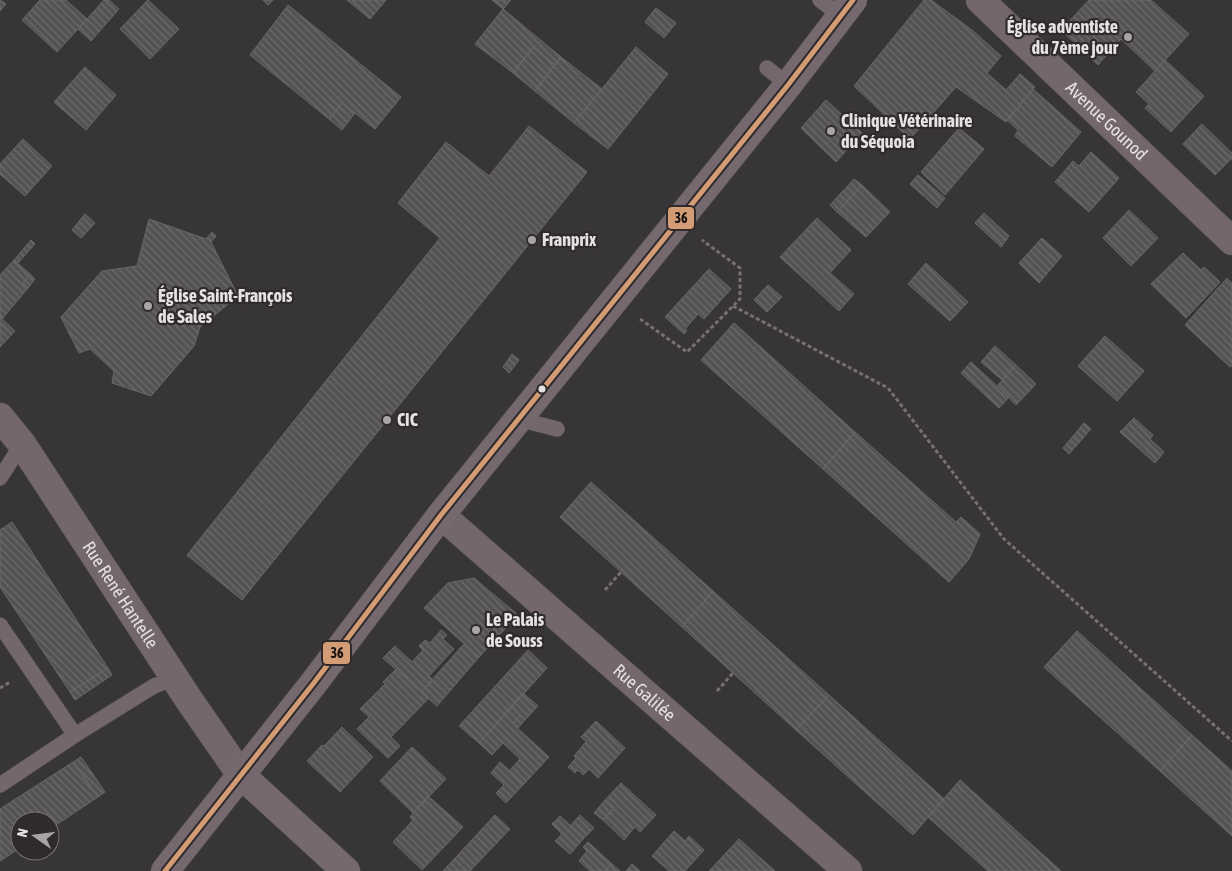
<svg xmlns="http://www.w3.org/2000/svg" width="1232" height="871" font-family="'Asap Condensed',sans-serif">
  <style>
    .building { fill: url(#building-back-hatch); stroke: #6a6768 }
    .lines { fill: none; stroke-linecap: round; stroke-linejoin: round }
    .lane-casing { stroke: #535252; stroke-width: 16 }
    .street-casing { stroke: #535252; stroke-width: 29 }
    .secondary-casing { stroke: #535252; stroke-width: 29 }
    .path { stroke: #786f73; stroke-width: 3; stroke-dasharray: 4 2.5; stroke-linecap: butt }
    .lane { stroke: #73666c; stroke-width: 15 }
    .street { stroke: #73666c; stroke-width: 28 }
    .secondary { stroke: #75686f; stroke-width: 28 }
    .bus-1-casing { stroke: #2f2a2c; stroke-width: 9 }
    .bus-1 { stroke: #d39c74; stroke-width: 5 }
    .poi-dot { fill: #a9a5a7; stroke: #2f2a2c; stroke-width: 2 }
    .bus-dot { fill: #e6e2e4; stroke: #2f2a2c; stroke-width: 2 }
    .labels { text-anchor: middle; stroke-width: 4.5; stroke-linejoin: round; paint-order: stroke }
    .poi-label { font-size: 18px; font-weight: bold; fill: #e6e2e4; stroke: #2f2a2c; text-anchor: start }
    .street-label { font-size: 18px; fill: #e6e2e4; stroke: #2f2a2c }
    .line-badge { stroke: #2f2a2c; stroke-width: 2 }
    .pale-badge-label { font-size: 14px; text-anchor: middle; font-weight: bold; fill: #111 }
  </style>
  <defs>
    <pattern id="building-back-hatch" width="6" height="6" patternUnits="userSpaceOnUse" patternTransform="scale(1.25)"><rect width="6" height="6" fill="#545252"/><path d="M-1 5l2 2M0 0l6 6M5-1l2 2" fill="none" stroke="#6d6b6b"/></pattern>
  </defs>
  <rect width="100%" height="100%" fill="#383536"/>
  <path class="building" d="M0,0L6,4L0,11Z
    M40,0H66L87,19L57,52L22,20Z
    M104,0H109L119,9L91,41L78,29Z
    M148,0L179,29L150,59L120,29Z
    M263,0H273L268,5Z
    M347,0H375L381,6L370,19Z
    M375,0H386L381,6Z
    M492,0H511L503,9Z
    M924,0H931L972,30L1001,56L987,73L1006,90L1020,74L1035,87L1006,122L956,87L910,139L854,86Z
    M1089,0H1151L1189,34L1155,71L1121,39L1098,65L1061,30Z
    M288,5L401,97L375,129L342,103L329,119L250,55Z
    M656,8L676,23L664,38L645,22Z
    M503,9L561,57L555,65L533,47L513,73L475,44Z
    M533,47L555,65L535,91L513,73Z
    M636,47L668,74L608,149L574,123Z
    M561,57L602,89L574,123L535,91Z
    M1165,60L1204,96L1171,132L1145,108L1149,104L1136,92Z
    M85,67L116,95L86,130L54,102Z
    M1033,89L1081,132L1052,167L1015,136L1018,130L1007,120Z
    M826,100L862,133L836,162L801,128Z
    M342,103L355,113L342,130L329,119Z
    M1202,124L1232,153V158L1215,175L1183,144Z
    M529,126L587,172L242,600L187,555L440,238L398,203L446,142L489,176Z
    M959,128L984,149L945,195L921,172Z
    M23,139L52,166L25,196L0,174V164Z
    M1091,152L1119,178L1089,212L1055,182L1073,161L1079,166Z
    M918,175L945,198L937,208L910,184Z
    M854,179L862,185L837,212L830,205Z
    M862,185L890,212L866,237L837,212Z
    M1129,210L1158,238L1131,266L1103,238Z
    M984,213L1009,236L1001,247L975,223Z
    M85,214L95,223L81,238L72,230Z
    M817,218L851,250L830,273L854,294L839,311L780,257Z
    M149,219L206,239L212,232L216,236L211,242L238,296L200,327L194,346L151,396L112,383L114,371L90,349L79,353L61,317L102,271L137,266Z
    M1042,238L1062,256L1039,283L1019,263Z
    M31,240L35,244L18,263L14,260Z
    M1183,253L1201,270L1204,267L1220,282L1186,318L1151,284Z
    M14,260L30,274L23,283L28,288L2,319L0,317V275Z
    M926,263L968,302L950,321L908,284Z
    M709,269L731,289L704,319L698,314L685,329L687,330L684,334L665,317Z
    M30,274L35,279L28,288L23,283Z
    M1227,278L1232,283V366L1230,367L1185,325Z
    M768,285L782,297L767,312L754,300Z
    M0,317L15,331L0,347Z
    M734,323L855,432L823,469L701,360Z
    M1105,336L1144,371L1117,401L1078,366Z
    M995,346L1016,365L1002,380L981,362Z
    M512,354L519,360L509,373L503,367Z
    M971,362L1009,397L999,408L961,373Z
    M1016,365L1036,384L1016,405L997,386Z
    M1134,418L1153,435L1150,439L1164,452L1155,463L1120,432Z
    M1084,423L1091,429L1069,454L1063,448Z
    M855,432L956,522L961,517L980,534L969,559L949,582L823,469Z
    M591,482L713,591L682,627L560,517Z
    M12,522L108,668L70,692L0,587V530Z
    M474,578L518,615L479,657L424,608L448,583Z
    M713,591L829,695L796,730L682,627Z
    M441,630L447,635L443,639L454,649L429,676L433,680L421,692L383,658L395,646L412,662L423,650L419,646L425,640L430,643Z
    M1077,631L1192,735L1160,771L1044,667Z
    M464,644L479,657L437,706L421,692Z
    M528,650L547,668L479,743L459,726Z
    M108,668L112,675L75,700L70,692Z
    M396,669L429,698L391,737L400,746L388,758L357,729L369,717L360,709L385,684L383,682Z
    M523,693L538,706L525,720L520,716L513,724L549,757L524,784L509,771L520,759L503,743L492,755L479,743Z
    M829,695L944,799L913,835L796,730Z
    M520,716L525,720L518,728L513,724Z
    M596,721L625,748L598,778L589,769L583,775L578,770L575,773L568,767L576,758L574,756L586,742L581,737Z
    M342,727L373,757L340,792L307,761L322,745L324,746Z
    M1192,735L1232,771V836L1160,771Z
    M412,747L446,779L413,813L380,781Z
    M81,757L105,792L98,797L73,762Z
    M73,762L98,797L50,829V821H20V848L0,861V809Z
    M500,762L524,784L506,803L496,793L504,785L491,773Z
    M960,780L1061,871H988L928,817Z
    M621,783L656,815L640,832L635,827L624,840L603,820L614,808L605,800Z
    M428,796L463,827L422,870L393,842L413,820L410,817Z
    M605,800L614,808L603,820L594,813Z
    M495,815L510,829L470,871H443Z
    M580,815L594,828L584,838L570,826Z
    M560,816L584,838L570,854L555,841L562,834L552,824Z
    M674,831L685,841L689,836L704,850L685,871H669L652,856Z
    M739,839L775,871H709Z
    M588,842L612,864L605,871H590L579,861L587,851L583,847Z
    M612,864L620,871H605Z
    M632,864L640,871H626Z"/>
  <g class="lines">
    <defs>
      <path id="lane" d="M820,0L841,16
        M767,68L788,85
        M518,419L557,429
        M0,478L22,444
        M0,625L75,735
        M0,785L75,735L154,686L175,678"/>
      <g id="street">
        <path id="s1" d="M980,0L1232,241"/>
        <path id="s2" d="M0,417L22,444L189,700L241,775"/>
        <path id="s3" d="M441,515L848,871"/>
      </g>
      <path id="secondary" d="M241,775L346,871
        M165,871L313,684L441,515L788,85L853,0"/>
    </defs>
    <use href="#lane" class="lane-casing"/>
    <use href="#street" class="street-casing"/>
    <use href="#secondary" class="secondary-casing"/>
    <path class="path" d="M733,306L888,388L1004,539L1232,741
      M640,319L687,352L740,299V268L702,240
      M605,590L621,572
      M0,688L10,682
      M717,691L733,673"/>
    <use href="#lane" class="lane"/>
    <use href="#street" class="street"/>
    <use href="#secondary" class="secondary"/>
    <defs>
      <path id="bus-1" d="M165,871L313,684L441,515L788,85L853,0"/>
    </defs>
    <use href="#bus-1" class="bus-1-casing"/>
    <use href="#bus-1" class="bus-1"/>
  </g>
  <g class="poi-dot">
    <circle cx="1128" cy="37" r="5"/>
    <circle cx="831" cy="131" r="5"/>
    <circle cx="532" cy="240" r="5"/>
    <circle cx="148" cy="306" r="5"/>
    <circle cx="387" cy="420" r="5"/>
    <circle cx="476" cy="630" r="5"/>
  </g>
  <circle class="bus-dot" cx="542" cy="389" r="4.5"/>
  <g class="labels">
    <g class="poi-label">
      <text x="1118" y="33" text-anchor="end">Église adventiste<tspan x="1118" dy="21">du 7ème jour</tspan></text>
      <text x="841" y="127">Clinique Vétérinaire<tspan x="841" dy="21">du Séquoia</tspan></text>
      <text x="542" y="246">Franprix</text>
      <text x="158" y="302">Église Saint-François<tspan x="158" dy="21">de Sales</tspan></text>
      <text x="397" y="426">CIC</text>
      <text x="486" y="626">Le Palais<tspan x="486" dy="21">de Souss</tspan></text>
    </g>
    <g class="street-label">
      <text dy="6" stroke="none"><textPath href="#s1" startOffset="175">Avenue Gounod</textPath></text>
      <text dy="6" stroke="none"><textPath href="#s2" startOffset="215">Rue René Hantelle</textPath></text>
      <text dy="6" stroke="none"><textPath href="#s3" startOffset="270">Rue Galilée</textPath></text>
    </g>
  </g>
  <g class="line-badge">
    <rect x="667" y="206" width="28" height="24" rx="5" fill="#d39c74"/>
    <rect x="322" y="641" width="29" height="24" rx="5" fill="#d39c74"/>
  </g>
  <g class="pale-badge-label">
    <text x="681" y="223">36</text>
    <text x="337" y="658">36</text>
  </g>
  <g transform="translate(35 836) rotate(284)"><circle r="24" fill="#2f2a2c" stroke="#787476"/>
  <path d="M0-4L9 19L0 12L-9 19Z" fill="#a9a5a7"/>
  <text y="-8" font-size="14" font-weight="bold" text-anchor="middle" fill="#e6e2e4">N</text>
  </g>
</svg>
